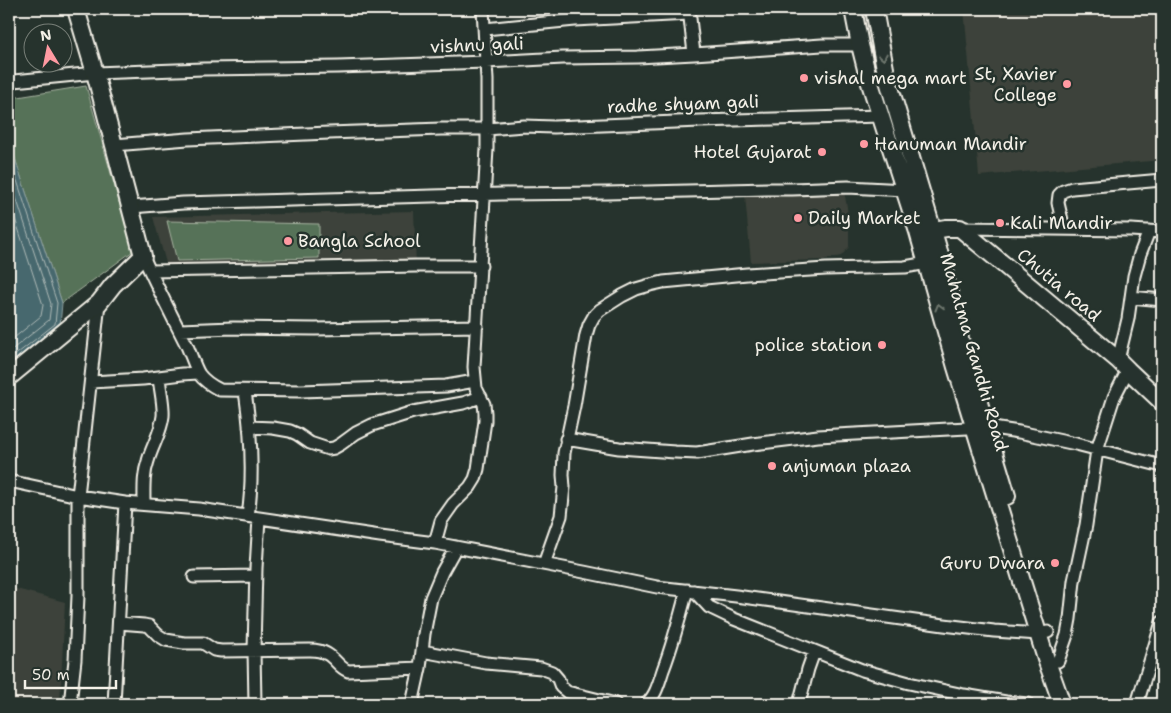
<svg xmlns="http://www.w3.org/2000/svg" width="1171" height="713" font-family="'Shantell Sans',sans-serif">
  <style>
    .built { fill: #3c423a }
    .green { fill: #577258; stroke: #a6b2a0 }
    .water { fill: #47686e; stroke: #8c9f9f }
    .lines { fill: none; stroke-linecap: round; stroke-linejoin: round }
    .shore { stroke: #afbab7; stroke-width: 1 }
    .street-casing { stroke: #f4f1e8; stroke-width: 15 }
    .secondary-casing { stroke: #f4f1e8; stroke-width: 20 }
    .street { stroke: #26332d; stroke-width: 11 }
    .secondary { stroke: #26332d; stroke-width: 16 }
    .oneway { stroke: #6e766e }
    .poi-dot { fill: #ff9aa2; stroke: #26332d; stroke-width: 2 }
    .labels { text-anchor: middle; stroke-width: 5; stroke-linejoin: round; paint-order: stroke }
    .street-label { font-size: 18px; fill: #f4f1e8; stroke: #26332d }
    .poi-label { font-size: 18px; fill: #f4f1e8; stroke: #26332d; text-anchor: start }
  </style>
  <rect width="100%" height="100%" fill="#26332d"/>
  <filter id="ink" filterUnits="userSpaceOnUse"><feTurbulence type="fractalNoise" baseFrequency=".02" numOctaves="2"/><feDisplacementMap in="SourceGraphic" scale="10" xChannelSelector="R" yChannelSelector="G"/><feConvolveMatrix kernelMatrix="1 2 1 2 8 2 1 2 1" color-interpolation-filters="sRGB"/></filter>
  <g filter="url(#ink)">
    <path class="built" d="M964,9H1162V160L979,176Z
      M817,191H844L847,207L849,230V247L841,256L823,260L751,262L745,196Z
      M414,211L416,266L168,270L153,217Z
      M9,587L65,602L60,704H9Z"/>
    <path class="green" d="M86,86L133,251L62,303L9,140V96L18,97Z
      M167,221L319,224V258L177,261Z"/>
    <path class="water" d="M9,140L62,303L60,326L9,366Z"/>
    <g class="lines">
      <path class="shore" d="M9,156L57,303L55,324L9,360
        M9,176L51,304L49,320L9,352
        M9,200L43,305L41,316L9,342"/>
      <defs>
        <path id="street" d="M689,9L694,54
          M485,29L575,20L689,14
          M9,79L14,81L95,73L203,69L338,67L486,62L563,58L638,57L694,54L822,45H860
          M114,145L188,139L329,133L441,129H487L524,126L554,127L700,121L881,116
          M131,207L183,203L502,194L607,193L768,189H792L848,187L905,190
          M960,228L1131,230L1162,232
          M1064,229L1058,203L1059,195L1063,191L1072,188L1162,180
          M143,256C156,285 171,314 185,342C190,351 194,366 199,374C204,381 212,386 220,390L301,391L446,386L475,381
          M150,271L416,266H481
          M1131,297L1162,300
          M180,330L233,328L315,329L477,326
          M1118,360L1128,319L1134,276L1140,254L1149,231
          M91,382L143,379L182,374L198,373
          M245,391C251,432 254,475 248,516
          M249,427L273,428L290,431L297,434L310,443L328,449L334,448L341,444L356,433L372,425L413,412L463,403L481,397
          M566,439L619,448L675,452L697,453L716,450L753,444L818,436L986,427L1019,432L1076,444L1162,466
          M9,481L78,496L125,503L199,509L380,536L435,543L584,572L657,587L736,596L944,625L994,631L1038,634L1048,632
          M144,504C144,489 143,475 148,461C152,446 161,433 163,416C164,404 160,390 159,377
          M435,543L441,521L453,504L470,487L475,479L478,469L485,421V413L484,404L476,388L474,367L487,149V80L483,9
          M544,564L561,516L564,487L563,475L564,453L574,406L586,335L589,325L594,316L600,310L622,296L636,289L650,285L663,282L747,274L826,269L905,267L927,263
          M194,577L256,576
          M694,591L709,607L734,619L862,670L909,683L964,695L1006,702L1028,704
          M119,623L144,625L149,626L158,635L166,640L184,643H203L214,650L221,651L310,650C316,650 322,651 327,654C336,659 338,667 348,671L420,668
          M422,651L486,663L541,668L552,672L558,679L561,687L567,692L616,704
          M1058,661L1067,635L1070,619L1074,581L1086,525L1097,450L1114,397L1128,370
          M70,704L75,660L78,596V496L99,303
          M114,704L125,503
          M255,704L254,650L256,568L259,518
          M412,704L420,668L424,634L431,598L442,572L456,547
          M646,704C656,696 659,682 663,670C673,644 680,617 687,590
          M799,704L808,669L814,652
          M1137,704L1162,622"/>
        <path id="secondary" d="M853,9L860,45L868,77L918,232L956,367L985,462L1046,659L1062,704
          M874,9L886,74L941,258L961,343L1007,496
          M922,232L946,228H960L1118,360L1128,370L1162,402
          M9,377L99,303L113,285L143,256L95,73L76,9"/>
      </defs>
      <use href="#street" class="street-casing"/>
      <use href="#secondary" class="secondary-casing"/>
      <use href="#street" class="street"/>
      <use href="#secondary" class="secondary"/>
    </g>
    <defs><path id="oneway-chevron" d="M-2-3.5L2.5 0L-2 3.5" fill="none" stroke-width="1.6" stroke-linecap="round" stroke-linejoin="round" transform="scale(1.25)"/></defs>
    <g class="oneway">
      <use href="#oneway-chevron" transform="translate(883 57) rotate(78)"/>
      <use href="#oneway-chevron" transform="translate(939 307) rotate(-105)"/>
    </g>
  </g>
  <g class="poi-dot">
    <circle cx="804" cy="78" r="5"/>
    <circle cx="1067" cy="84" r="5"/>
    <circle cx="864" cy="144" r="5"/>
    <circle cx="822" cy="152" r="5"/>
    <circle cx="798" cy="218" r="5"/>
    <circle cx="1000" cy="223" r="5"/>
    <circle cx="288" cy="241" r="5"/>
    <circle cx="882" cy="345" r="5"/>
    <circle cx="772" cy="466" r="5"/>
    <circle cx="1055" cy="563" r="5"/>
  </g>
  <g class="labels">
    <g class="street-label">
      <text transform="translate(477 45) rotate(-2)" y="6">vishnu gali</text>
      <text transform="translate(683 104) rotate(-2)" y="6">radhe shyam gali</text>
      <text transform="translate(1059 285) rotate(40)" y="6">Chutia road</text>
      <text transform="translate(974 352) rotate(74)" y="6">Mahatma Gandhi Road</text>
    </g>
    <g class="poi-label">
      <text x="1057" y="80" text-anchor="end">St, Xavier<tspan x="1057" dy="21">College</tspan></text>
      <text x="814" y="84">vishal mega mart</text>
      <text x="874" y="150">Hanuman Mandir</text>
      <text x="812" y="158" text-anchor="end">Hotel Gujarat</text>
      <text x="808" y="224">Daily Market</text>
      <text x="1010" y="229">Kali Mandir</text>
      <text x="298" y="247">Bangla School</text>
      <text x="872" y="351" text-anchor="end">police station</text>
      <text x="782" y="472">anjuman plaza</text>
      <text x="1045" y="569" text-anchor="end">Guru Dwara</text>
    </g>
  </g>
  <rect width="1171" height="713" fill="none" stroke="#26332d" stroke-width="30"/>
  <rect x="15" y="15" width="1141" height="683" fill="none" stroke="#f4f1e8" stroke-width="2" filter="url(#ink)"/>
  <g transform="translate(48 48) rotate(350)"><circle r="24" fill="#26332d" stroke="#787f78"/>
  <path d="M0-4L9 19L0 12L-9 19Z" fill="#ff9aa2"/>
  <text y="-8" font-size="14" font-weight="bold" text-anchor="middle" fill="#f4f1e8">N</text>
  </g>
  <path d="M25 680v8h91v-8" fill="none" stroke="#f4f1e8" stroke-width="2.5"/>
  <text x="32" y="680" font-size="15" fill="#f4f1e8" stroke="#26332d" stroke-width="4" paint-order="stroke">50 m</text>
</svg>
